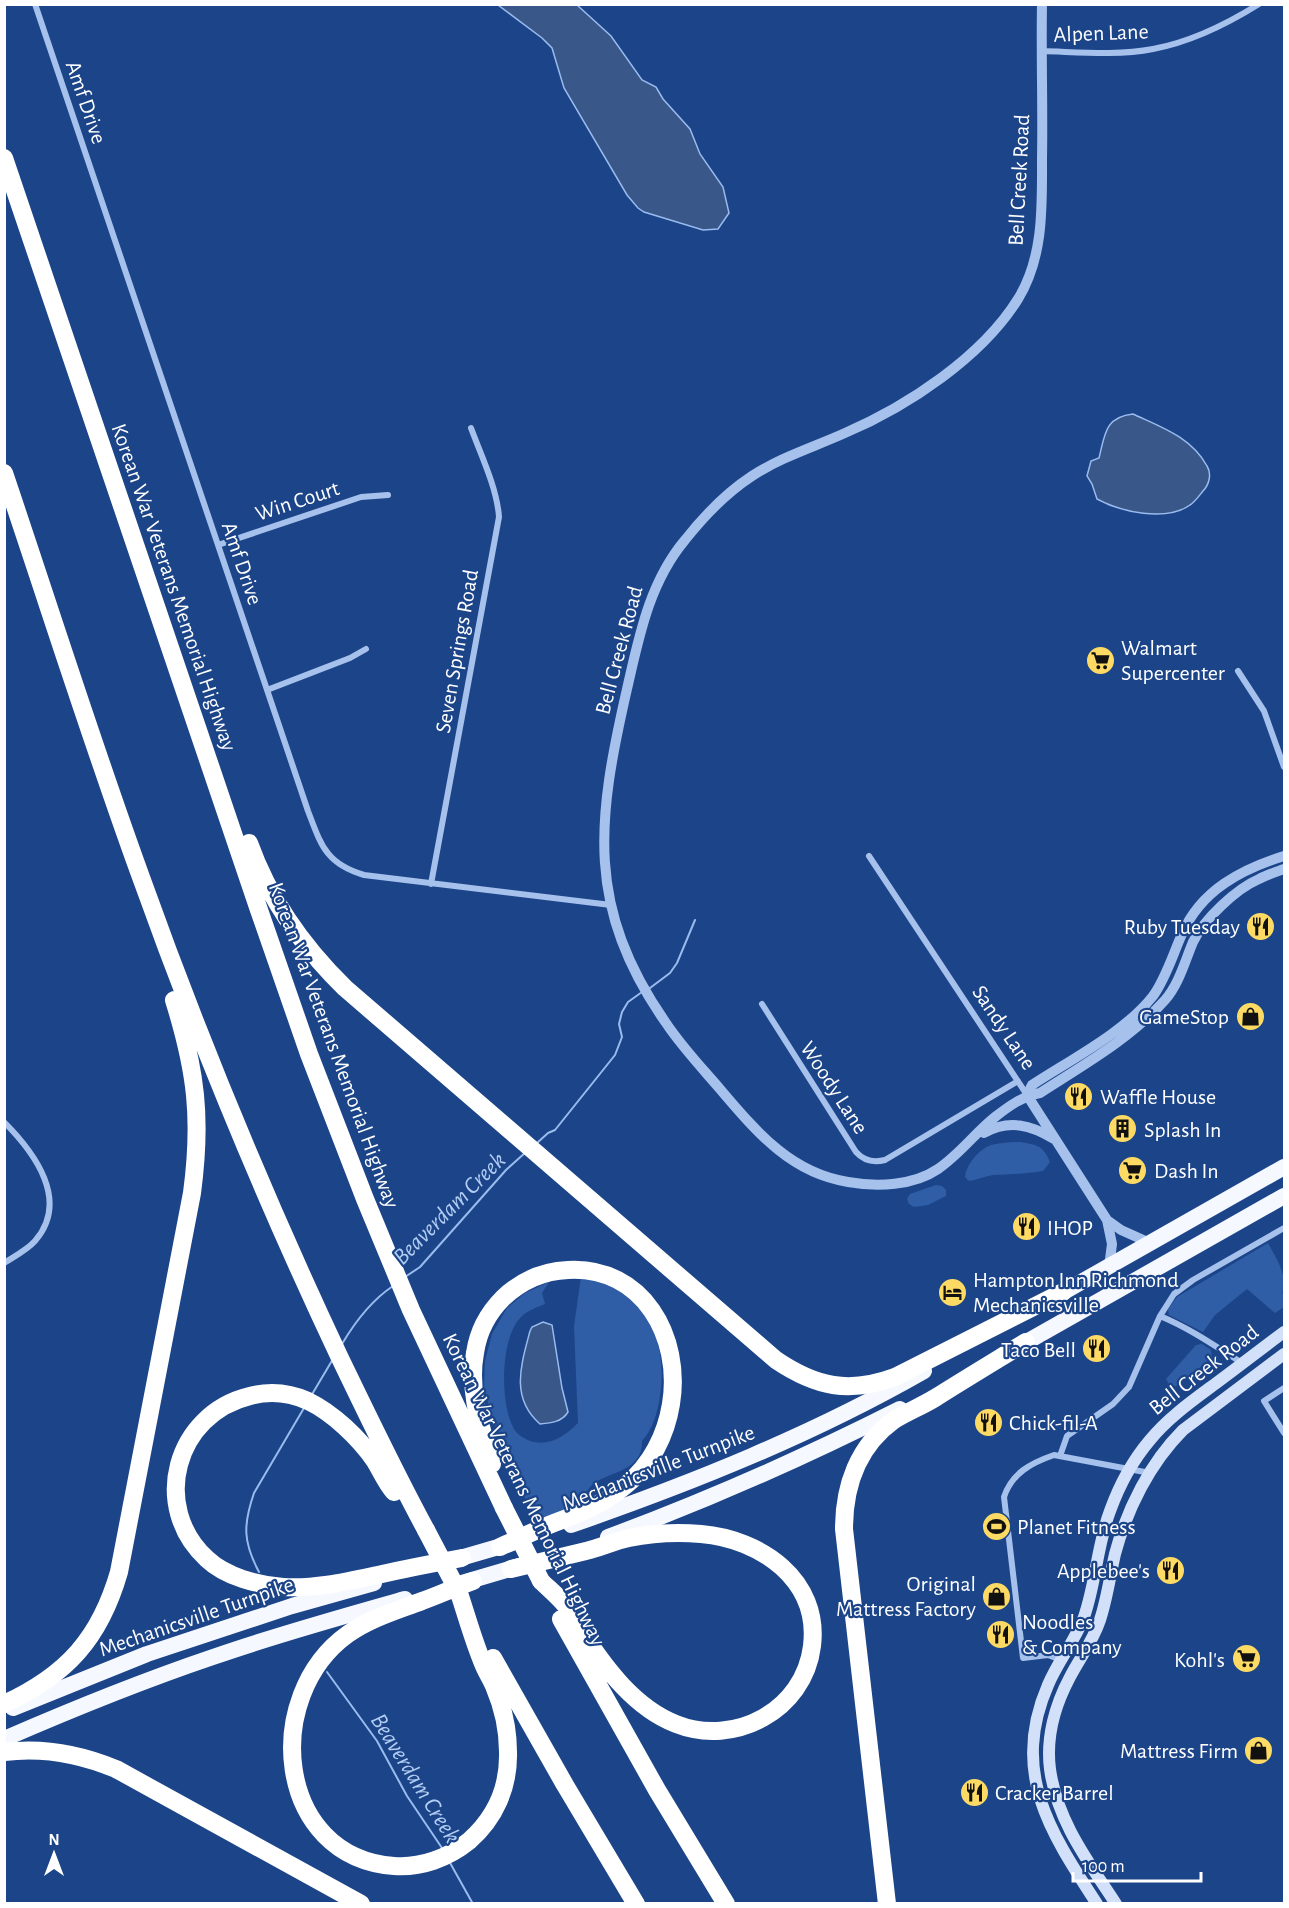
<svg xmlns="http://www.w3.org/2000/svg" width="1289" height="1908" font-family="'Alegreya Sans',sans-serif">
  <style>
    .green { fill: #2f5ea7 }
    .water { fill: #395789; stroke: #9be; stroke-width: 1.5 }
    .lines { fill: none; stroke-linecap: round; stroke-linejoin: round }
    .stream { stroke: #9be; stroke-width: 2 }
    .minor { stroke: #a6c1ec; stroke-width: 6 }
    .tertiary { stroke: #a6c1ec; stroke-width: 10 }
    .secondary { stroke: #d2e1f9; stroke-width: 12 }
    .trunk { stroke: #f6f8ff; stroke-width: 16 }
    .motorway { stroke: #fff; stroke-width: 18 }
    .motorway-bridge { stroke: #fff; stroke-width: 18 }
    .labels { text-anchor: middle; stroke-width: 4.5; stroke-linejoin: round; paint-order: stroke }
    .street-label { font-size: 22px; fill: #fff; stroke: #1c4589 }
    .poi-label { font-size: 22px; fill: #fff; stroke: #1c4589; text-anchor: start }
    .water-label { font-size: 24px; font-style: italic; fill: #b2ccf3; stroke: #1c4589 }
  </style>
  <rect width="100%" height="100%" fill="#1c4589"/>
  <path class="green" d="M1020,1142C1037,1145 1043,1145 1050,1162L1043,1171C1026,1174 1010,1174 993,1175C985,1176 977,1180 969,1181L965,1177C966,1165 979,1149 991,1145C1000,1143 1010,1142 1020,1142Z
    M936,1185L942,1186L946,1190V1196L928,1205L914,1207L909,1204L907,1199L910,1194Z
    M1268,1243C1276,1258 1289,1277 1282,1293L1284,1295V1307L1275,1313L1247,1289L1215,1315L1203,1332L1169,1315L1168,1309L1177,1297Z
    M581,1277C642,1287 669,1336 660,1395C658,1411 653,1429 642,1441C643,1471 611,1471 593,1484C586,1490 582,1500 575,1506C567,1512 550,1515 540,1519L522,1494L492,1419L484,1387L485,1361L492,1334L507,1308L525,1293L549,1282L542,1293L545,1304C537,1307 527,1311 521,1317C500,1338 500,1402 513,1427C516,1434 523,1438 530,1441C550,1447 565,1436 578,1423L574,1326Z
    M1202,1344L1211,1350L1212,1358L1176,1386H1170L1166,1379L1196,1345Z"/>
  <path class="water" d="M498,5H577L611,36L642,80L656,87L663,99L690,129L700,154L723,187L729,213L718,229L703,230L644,212L638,208L627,195L564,88L552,48L542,38Z
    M1133,414C1161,427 1191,437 1207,466C1212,474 1209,485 1203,491C1199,496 1195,502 1190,505C1166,522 1121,512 1097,499L1092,484L1087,476L1091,461L1099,458C1105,434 1105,417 1133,414Z
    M543,1322L552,1325L562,1388L568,1412C562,1422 551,1423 540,1424C510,1398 521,1365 530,1331L532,1327Z"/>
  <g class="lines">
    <path class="stream" d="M650,988L670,973L677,963L695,920
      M537,1143L548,1133L555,1130L615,1055L622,1037L619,1024L622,1012L628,1002L642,992
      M405,1277L420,1267L506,1170L526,1152
      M342,1344C355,1322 372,1300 393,1286
      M311,1396L333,1359
      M259,1572C243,1542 243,1525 254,1493L304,1408
      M327,1672L377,1741L407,1796L442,1848
      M449,1861L473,1904"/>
    <path class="minor" d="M35,4L308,811C321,845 326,864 364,875L611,905
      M1042,51C1078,52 1117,56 1153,49C1191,42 1227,24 1259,4
      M218,545L361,497L388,495
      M1238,671L1264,711L1284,767
      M267,690L350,658L366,649
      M869,856L1027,1095
      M431,884L499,517C497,488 481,455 471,428
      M762,1004L856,1152C864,1161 873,1163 885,1160L1018,1081
      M4,1122C35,1153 70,1201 35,1241C27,1250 15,1256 4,1263
      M1160,1316C1191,1329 1215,1346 1242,1363
      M1284,1388L1264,1401L1284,1433
      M1060,1456L1067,1436L1113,1404L1129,1387L1160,1316L1174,1294L1193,1280L1284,1228
      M1061,1660L1048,1655L1023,1658L1004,1497C1012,1473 1031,1463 1054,1455L1150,1473"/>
    <path class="tertiary" d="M1042,4C1041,56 1043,107 1042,158C1042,206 1044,257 1018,299C982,357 908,406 845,433C814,447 781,457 752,476C726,493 704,516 685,540C649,583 639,637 627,689C597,820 585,907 666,1023C682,1047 702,1068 720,1089C756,1131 790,1173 848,1182C877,1187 913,1186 938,1169C960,1154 975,1133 995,1117C1009,1106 1023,1096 1040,1093C1083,1065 1130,1039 1165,1000C1179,984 1185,961 1193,942C1204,919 1236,889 1259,879C1267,875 1276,872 1284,869
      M1027,1095L1032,1085C1070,1060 1125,1032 1153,996C1166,978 1173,954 1182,934C1201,890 1242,869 1284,856
      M1027,1095L1107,1220L1112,1244L1109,1267
      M984,1133C1009,1119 1031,1125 1054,1139
      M1107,1220L1121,1230L1150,1243"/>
    <path class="secondary" d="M1097,1904C1050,1832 1010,1772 1048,1685C1058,1661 1075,1641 1084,1617C1096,1583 1097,1545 1110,1511C1119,1486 1133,1460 1150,1440C1168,1418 1192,1401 1215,1384C1238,1367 1261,1349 1284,1332
      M1116,1904C1088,1861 1057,1821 1050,1769C1046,1738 1055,1705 1070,1677C1080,1658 1093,1641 1100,1620C1107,1599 1110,1576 1115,1554C1127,1509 1150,1463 1183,1430L1284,1354"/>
    <path class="trunk" d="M1053,1298L1284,1167
      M1016,1348L1284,1196
      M571,1525C692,1483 812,1435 924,1371
      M608,1537C708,1500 805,1457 900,1409
      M450,1561L512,1543
      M462,1583L523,1565
      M13,1708L147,1654L292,1606L374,1583
      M4,1739C73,1709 142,1681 213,1657C276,1635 341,1617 405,1599"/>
    <path class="motorway" d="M4,158L259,910L309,1054L365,1199L411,1310L504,1508
      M4,473C50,609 93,746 142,880C200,1042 266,1201 339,1356C367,1414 395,1473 426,1530
      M249,843C269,899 302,946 345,988L776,1360C816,1387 849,1394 895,1377L1063,1292
      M492,1464C491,1453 486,1444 483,1434C475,1408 470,1379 475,1353C478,1332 488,1313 503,1298C521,1281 544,1271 568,1270C643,1266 682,1337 671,1404C666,1435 651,1465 626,1485C604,1504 581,1513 554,1523C536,1530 518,1539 500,1547
      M394,1492C386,1483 381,1471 375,1461C359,1438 333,1413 308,1401C290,1393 269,1391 250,1396C175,1414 150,1507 207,1559C226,1577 258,1585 283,1587C317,1589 349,1581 382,1574C408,1568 435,1563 462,1558
      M511,1569C536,1563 561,1557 586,1551C600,1548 614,1541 629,1538C653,1533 677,1532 701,1534C761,1539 820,1580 812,1646C804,1711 734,1747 676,1724C635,1708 606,1669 583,1634C577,1625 573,1614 566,1606C559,1597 549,1589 541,1581
      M459,1593C467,1617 474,1643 484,1666C487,1673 491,1679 494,1686C503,1707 508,1730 508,1752C509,1787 495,1818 469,1841C448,1858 421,1868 394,1866C275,1857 261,1696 348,1634C371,1618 396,1611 422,1601C439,1595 456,1587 473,1581
      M561,1619L657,1790L726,1904
      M493,1658L565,1785L636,1904
      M4,1704C67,1675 100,1638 119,1572L192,1193C202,1118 196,1071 174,1000
      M4,1752C43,1747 80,1754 116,1769L361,1904
      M887,1904L844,1529C844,1486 858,1446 894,1420C907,1412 922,1406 935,1398C965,1379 995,1361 1026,1342"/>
    <path class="motorway-bridge" d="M504,1508L541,1581
      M426,1530L459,1593"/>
  </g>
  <defs>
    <symbol id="supermarket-disc" viewBox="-11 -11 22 22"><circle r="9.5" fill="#fcda64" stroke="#1c4589"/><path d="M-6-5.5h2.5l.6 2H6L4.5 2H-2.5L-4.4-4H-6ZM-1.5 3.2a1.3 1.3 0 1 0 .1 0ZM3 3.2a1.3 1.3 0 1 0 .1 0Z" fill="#111"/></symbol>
    <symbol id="restaurant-disc" viewBox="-11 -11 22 22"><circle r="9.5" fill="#fcda64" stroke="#1c4589"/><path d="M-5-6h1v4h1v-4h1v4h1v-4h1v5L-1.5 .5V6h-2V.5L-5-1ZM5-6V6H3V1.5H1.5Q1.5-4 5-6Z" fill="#111"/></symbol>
    <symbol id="shop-disc" viewBox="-11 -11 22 22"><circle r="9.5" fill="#fcda64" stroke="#1c4589"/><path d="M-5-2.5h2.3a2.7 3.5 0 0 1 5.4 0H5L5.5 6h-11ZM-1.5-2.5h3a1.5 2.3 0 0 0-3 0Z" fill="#111"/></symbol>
    <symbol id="building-disc" viewBox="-11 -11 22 22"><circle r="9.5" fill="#fcda64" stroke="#1c4589"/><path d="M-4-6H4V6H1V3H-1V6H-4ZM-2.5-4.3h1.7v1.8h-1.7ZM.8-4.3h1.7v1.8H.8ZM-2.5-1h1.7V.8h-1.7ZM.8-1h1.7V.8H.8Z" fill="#111"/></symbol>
    <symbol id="hotel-disc" viewBox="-11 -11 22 22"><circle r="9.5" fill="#fcda64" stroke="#1c4589"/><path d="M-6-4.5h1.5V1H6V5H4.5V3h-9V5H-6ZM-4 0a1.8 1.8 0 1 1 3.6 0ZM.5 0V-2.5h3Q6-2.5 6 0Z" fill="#111"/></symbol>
    <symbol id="stadium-disc" viewBox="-11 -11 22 22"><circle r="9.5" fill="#fcda64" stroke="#1c4589"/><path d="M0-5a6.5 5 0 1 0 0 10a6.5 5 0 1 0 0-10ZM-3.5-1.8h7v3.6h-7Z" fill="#111"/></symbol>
  </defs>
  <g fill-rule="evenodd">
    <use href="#supermarket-disc" x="1084" y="644" width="33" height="33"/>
    <use href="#restaurant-disc" x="1244" y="910" width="33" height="33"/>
    <use href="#shop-disc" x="1234" y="1000" width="33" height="33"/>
    <use href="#restaurant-disc" x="1062" y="1080" width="33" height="33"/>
    <use href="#building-disc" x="1106" y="1112" width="33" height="33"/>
    <use href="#supermarket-disc" x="1116" y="1154" width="33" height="33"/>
    <use href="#restaurant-disc" x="1010" y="1210" width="33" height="33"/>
    <use href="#hotel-disc" x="936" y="1276" width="33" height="33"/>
    <use href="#restaurant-disc" x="1080" y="1332" width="33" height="33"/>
    <use href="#restaurant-disc" x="972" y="1406" width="33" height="33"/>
    <use href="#stadium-disc" x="980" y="1510" width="33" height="33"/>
    <use href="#restaurant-disc" x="1154" y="1554" width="33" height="33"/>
    <use href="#shop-disc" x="980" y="1580" width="33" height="33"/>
    <use href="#restaurant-disc" x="984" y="1618" width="33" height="33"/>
    <use href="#supermarket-disc" x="1230" y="1642" width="33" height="33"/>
    <use href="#shop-disc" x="1242" y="1734" width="33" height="33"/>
    <use href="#restaurant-disc" x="958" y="1776" width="33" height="33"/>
  </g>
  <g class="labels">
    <g class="street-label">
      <text transform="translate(1101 32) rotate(-2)" y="8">Alpen Lane</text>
      <text transform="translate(87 102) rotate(71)" y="8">Amf Drive</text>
      <text transform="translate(1018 180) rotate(-87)" y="8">Bell Creek Road</text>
      <text transform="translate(297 500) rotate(-18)" y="8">Win Court</text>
      <text transform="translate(243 563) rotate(71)" y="8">Amf Drive</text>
      <text transform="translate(175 587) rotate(71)" y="8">Korean War Veterans Memorial Highway</text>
      <text transform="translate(618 650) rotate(-75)" y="8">Bell Creek Road</text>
      <text transform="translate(456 651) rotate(-80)" y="8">Seven Springs Road</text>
      <text transform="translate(1005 1027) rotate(56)" y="8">Sandy Lane</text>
      <text transform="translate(335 1045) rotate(70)" y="8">Korean War Veterans Memorial Highway</text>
      <text transform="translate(835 1087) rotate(57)" y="8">Woody Lane</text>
      <text transform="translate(1203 1369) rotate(-38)" y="8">Bell Creek Road</text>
      <text transform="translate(658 1467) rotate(-21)" y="8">Mechanicsville Turnpike</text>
      <text transform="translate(525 1489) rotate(64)" y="8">Korean War Veterans Memorial Highway</text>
      <text transform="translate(196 1616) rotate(-19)" y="8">Mechanicsville Turnpike</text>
    </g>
    <g class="poi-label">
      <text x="1121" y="655">Walmart<tspan x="1121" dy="25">Supercenter</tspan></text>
      <text x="1240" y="934" text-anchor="end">Ruby Tuesday</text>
      <text x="1229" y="1024" text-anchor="end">GameStop</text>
      <text x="1100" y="1104">Waffle House</text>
      <text x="1144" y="1137">Splash In</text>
      <text x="1154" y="1178">Dash In</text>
      <text x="1047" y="1235">IHOP</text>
      <text x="973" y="1287">Hampton Inn Richmond<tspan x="973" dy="25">Mechanicsville</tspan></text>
      <text x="1076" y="1357" text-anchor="end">Taco Bell</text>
      <text x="1009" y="1430">Chick-fil-A</text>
      <text x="1017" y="1534">Planet Fitness</text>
      <text x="1150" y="1578" text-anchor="end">Applebee's</text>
      <text x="976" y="1591" text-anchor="end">Original<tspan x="976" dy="25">Mattress Factory</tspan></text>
      <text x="1022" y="1629">Noodles<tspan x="1022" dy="25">&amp; Company</tspan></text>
      <text x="1225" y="1667" text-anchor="end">Kohl's</text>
      <text x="1238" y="1758" text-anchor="end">Mattress Firm</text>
      <text x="995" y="1800">Cracker Barrel</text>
    </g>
    <g class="water-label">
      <text transform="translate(449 1208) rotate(-45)" y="8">Beaverdam Creek</text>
      <text transform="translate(416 1778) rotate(58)" y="8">Beaverdam Creek</text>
    </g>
  </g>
  <rect width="1289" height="1908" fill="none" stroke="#ffffff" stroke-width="12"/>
  <g transform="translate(54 1854)" stroke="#1c4589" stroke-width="4.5" paint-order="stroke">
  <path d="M0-4.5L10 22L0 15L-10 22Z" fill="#ffffff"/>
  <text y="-9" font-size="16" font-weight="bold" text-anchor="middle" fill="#ffffff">N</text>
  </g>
  <path d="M1073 1872v9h128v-9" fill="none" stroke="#ffffff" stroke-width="3"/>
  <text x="1082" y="1872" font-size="18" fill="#ffffff" stroke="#1c4589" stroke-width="4.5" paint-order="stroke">100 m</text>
</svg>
